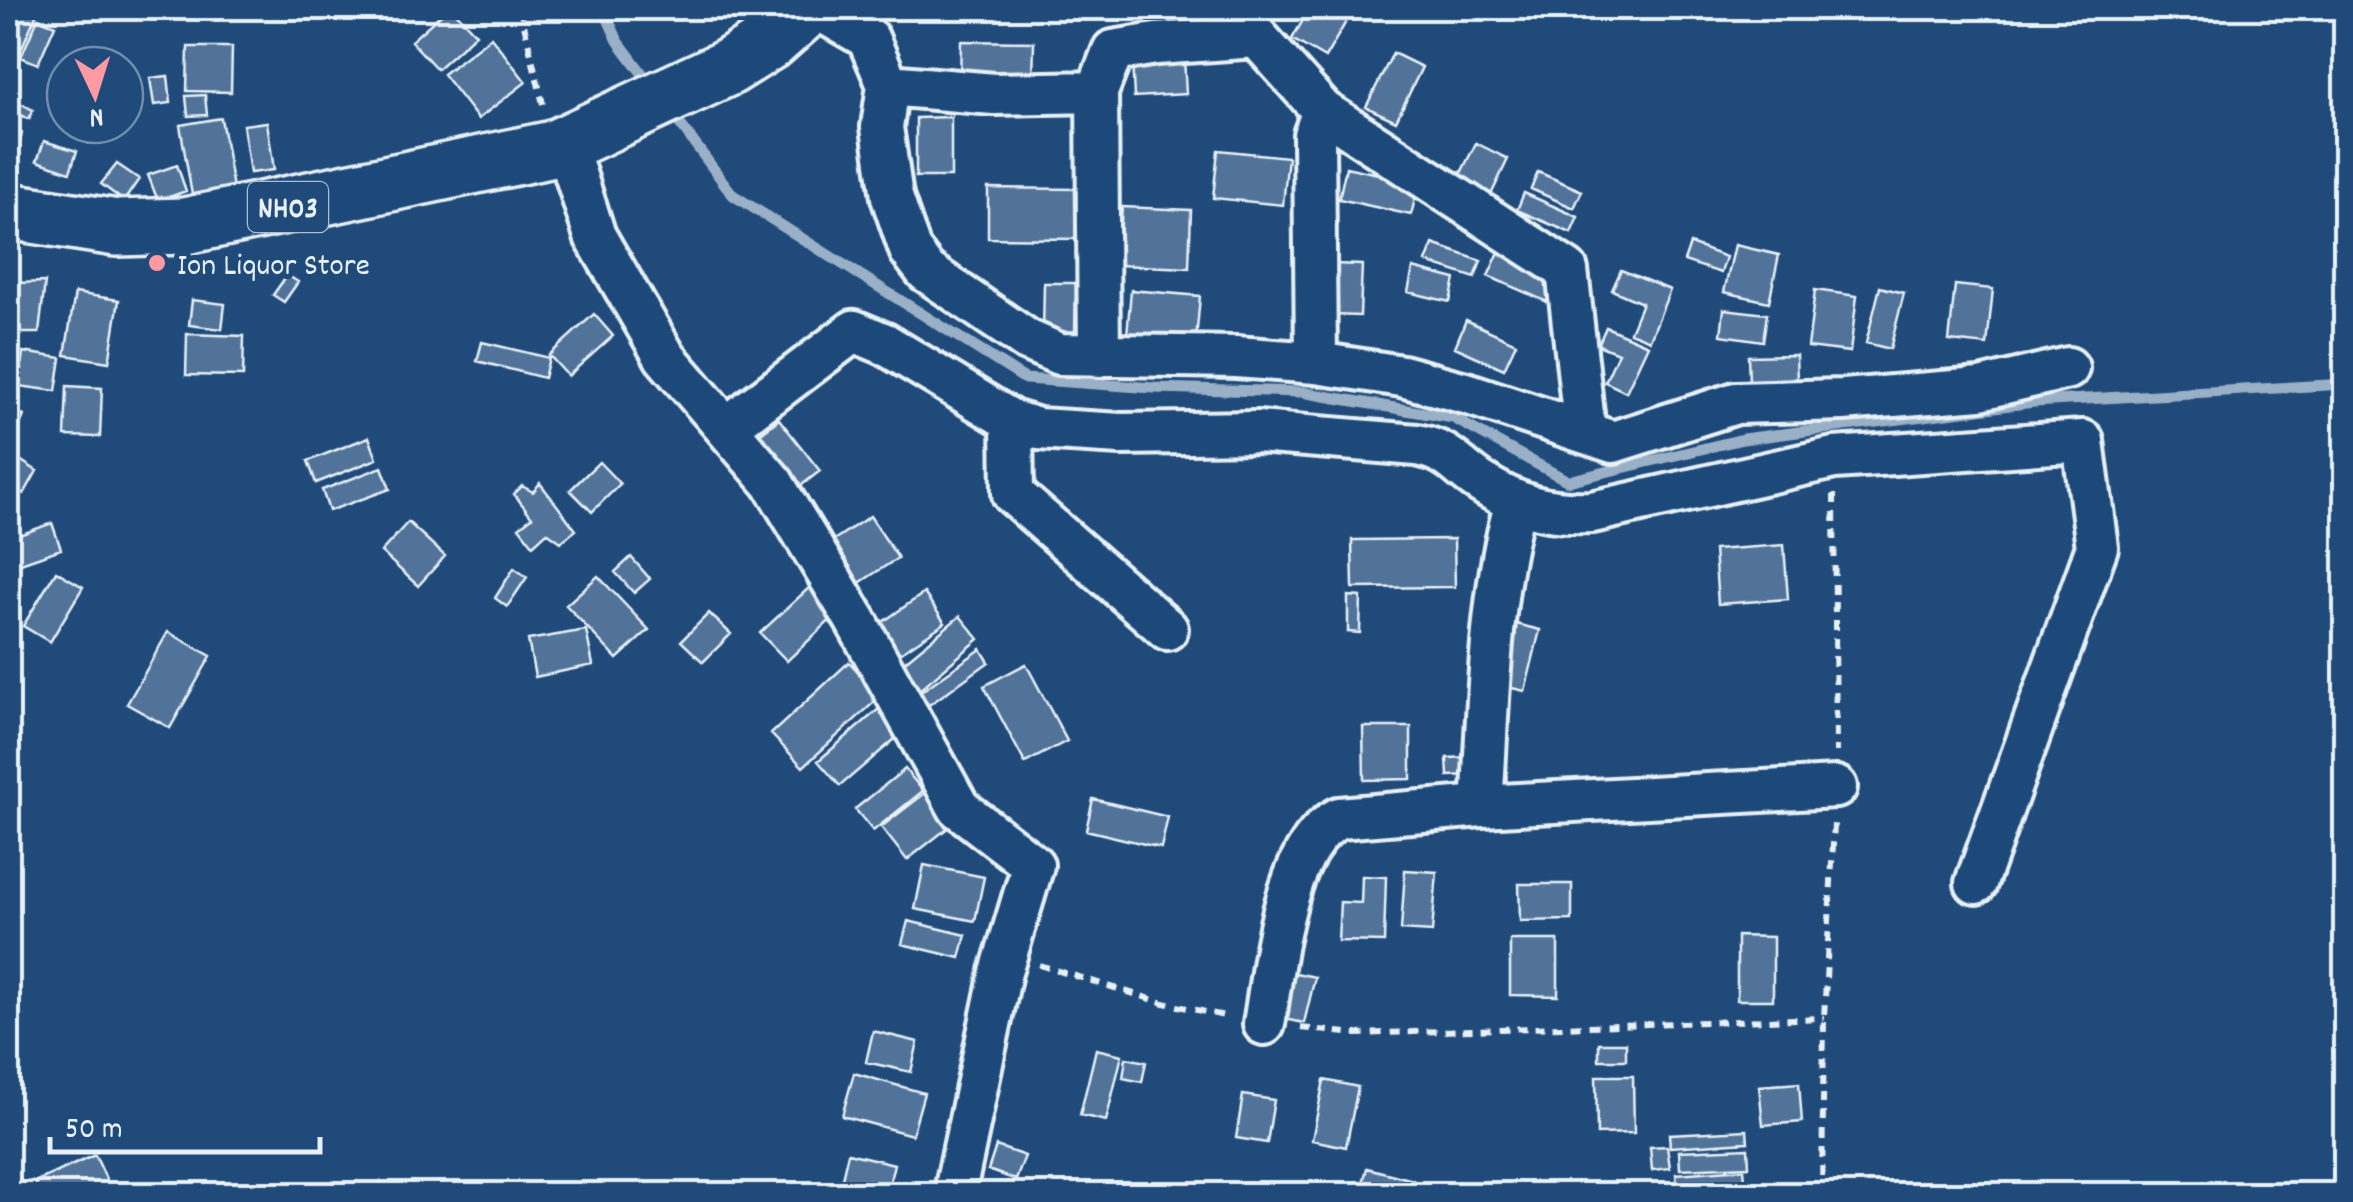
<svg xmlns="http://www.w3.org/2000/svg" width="2353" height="1202" font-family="Dekko,sans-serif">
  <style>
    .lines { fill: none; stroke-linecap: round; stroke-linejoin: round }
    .stream { stroke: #9ab0c7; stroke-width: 11 }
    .building { fill: #517399; stroke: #e8f1f8; stroke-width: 2.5 }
    .minor-casing { stroke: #e8f1f8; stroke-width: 48 }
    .primary-casing { stroke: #e8f1f8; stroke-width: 62 }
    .path { stroke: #e8f1f8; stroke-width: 6; stroke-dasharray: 10 8; stroke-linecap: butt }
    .minor { stroke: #1f4a7a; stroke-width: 40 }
    .primary { stroke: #1f4a7a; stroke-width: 55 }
    .poi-dot { fill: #ff9aa2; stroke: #1f4a7a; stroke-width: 4 }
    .labels { text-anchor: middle; stroke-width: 10; stroke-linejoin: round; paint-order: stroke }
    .shield { fill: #1f4a7a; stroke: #acbfd2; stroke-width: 2.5 }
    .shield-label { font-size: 30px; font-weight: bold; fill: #e8f1f8 }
    .poi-label { font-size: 32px; fill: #e8f1f8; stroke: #1f4a7a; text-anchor: start }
  </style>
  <rect width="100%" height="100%" fill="#1f4a7a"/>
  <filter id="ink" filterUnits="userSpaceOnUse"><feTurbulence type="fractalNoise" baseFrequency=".01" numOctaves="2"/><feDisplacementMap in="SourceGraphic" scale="20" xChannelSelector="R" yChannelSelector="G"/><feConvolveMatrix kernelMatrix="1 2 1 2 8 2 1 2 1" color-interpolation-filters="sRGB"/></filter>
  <g filter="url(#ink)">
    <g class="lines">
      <path class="stream" d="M603,8L618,41L651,85
        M671,112L733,195L1025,379L1154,388L1301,392L1453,418L1568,481L1743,439L2034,402L2346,384"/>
    </g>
    <path class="building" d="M11,8H39L19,54L8,50V16Z
      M448,8H452L476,34L437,69L411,41Z
      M1310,8H1354L1325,58L1292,39Z
      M38,18L55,25L38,64L21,57Z
      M491,37L526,82L478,119L443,74Z
      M961,41L1034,42L1033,80L960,78Z
      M188,47H232L231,92L187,91Z
      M1393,53L1422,67L1396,121L1366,107Z
      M1184,57L1186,94L1134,97L1132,59Z
      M168,76L171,103L154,105L150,78Z
      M65,77V114L50,105Z
      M205,95L207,115L188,116L186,96Z
      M18,102L33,110L29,119L14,112Z
      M951,117V177H916V118Z
      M221,118L234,194L193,201L180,125Z
      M267,122L274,170L250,173L243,125Z
      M8,129L22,133L14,166L8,165Z
      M44,141L77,151L70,172L37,161Z
      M1476,143L1508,159L1490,197L1457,181Z
      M1218,150L1288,157L1283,205L1213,198Z
      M117,164L139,179L124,201L101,184Z
      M177,165L186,191L158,201L148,175Z
      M1346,167L1419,183L1411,215L1339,199Z
      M1538,172L1582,191L1574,208L1531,189Z
      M988,188L1079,189L1078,239L988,238Z
      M1524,193L1578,217L1571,233L1517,210Z
      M1122,207L1191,210L1189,268L1118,265Z
      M1433,244L1481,261L1475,278L1426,262Z
      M1690,244L1726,257L1721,273L1684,261Z
      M1735,245L1779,255L1769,302L1724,292Z
      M1499,252L1557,282L1554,305L1488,276Z
      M1333,264L1362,265L1360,316L1331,315Z
      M1413,268L1455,279L1450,302L1408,292Z
      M1621,270L1670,290L1650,340L1630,332L1642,303L1612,290Z
      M287,275L298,282L284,302L273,295Z
      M45,282L39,333H18L15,283Z
      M1044,283H1076L1075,334H1043Z
      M1955,285L1993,289L1987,345L1949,341Z
      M1880,287L1904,293L1890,349L1866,343Z
      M1131,290L1200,296L1196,341L1127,335Z
      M1815,290L1857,296L1850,352L1808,347Z
      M75,293L119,300L109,362L65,355Z
      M192,300L225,304L222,329L189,325Z
      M1724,309L1767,314L1763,341L1721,335Z
      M594,314L613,336L568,376L549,355Z
      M1466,320L1516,343L1504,369L1455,347Z
      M1606,327L1648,345L1626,392L1605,382L1618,353L1598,345Z
      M187,334L244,336L243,376L186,375Z
      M482,342L549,358L544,378L477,361Z
      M23,352L61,358L56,391L19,386Z
      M1796,355L1797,380L1749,381L1748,356Z
      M67,386L102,388L100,437L65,436Z
      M8,409L24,416L11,445L8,444Z
      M779,419L820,471L798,488L757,436Z
      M369,437L377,459L316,483L308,461Z
      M20,460L37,471L24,494L8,485Z
      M599,462L620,484L592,512L570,490Z
      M382,467L390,489L329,511L322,490Z
      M540,483L576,530L561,542L547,532L533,545L519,527L532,517L514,494L522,486L533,492Z
      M870,516L898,558L850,589L823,547Z
      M408,522L445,556L418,586L381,552Z
      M52,523L61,549L12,566L8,539Z
      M1454,539L1455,587L1353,588L1352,540Z
      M1784,545L1788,599L1718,604L1714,550Z
      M631,557L650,579L634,593L615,572Z
      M514,568L527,577L507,607L495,598Z
      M56,571L83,587L50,642L23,626Z
      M598,576L649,630L617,659L566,605Z
      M812,585L838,613L787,661L760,633Z
      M924,593L945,623L897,655L877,626Z
      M1348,596L1361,597L1360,633L1348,632Z
      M709,613L731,634L703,662L681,641Z
      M960,616L979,639L918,691L898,667Z
      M1512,623L1540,630L1525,691L1498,685Z
      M586,630L593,665L535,677L528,640Z
      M168,632L211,656L170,728L127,704Z
      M981,649L989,662L922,710L913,697Z
      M849,662L881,696L803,767L771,734Z
      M1026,664L1067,741L1025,763L984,686Z
      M880,708L902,733L840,786L818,761Z
      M1363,727H1411V779L1364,780Z
      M1471,757L1472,775L1448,776L1447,758Z
      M905,769L923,791L873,831L855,809Z
      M933,787L959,819L907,860L881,827Z
      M1093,799L1168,817L1161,848L1086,830Z
      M924,865L984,877L975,921L915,909Z
      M1405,870L1437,872L1432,932L1401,930Z
      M1362,876L1386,877L1384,942L1338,941L1340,902L1361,903Z
      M1519,884H1572V920L1520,921Z
      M908,921L966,935L960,958L902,944Z
      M1737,936L1773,937V1000H1737Z
      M1510,940H1558V996L1510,995Z
      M1281,970L1315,977L1304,1023L1271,1016Z
      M873,1031L918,1042L911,1072L866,1062Z
      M1599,1043H1626V1060H1599Z
      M1096,1049L1122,1055L1106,1121L1080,1115Z
      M1126,1058L1146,1062L1142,1082L1123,1078Z
      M854,1073L924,1093L912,1135L842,1116Z
      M1596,1076H1633L1634,1133L1597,1134Z
      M1324,1080L1358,1087L1346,1147L1312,1140Z
      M1799,1083L1802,1122L1763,1125L1759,1086Z
      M1243,1095L1274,1100L1267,1143L1236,1138Z
      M1747,1130L1748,1142L1670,1147L1669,1134Z
      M996,1146L1025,1156L1016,1180L988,1170Z
      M1667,1146L1670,1168L1652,1170L1650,1147Z
      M1748,1148L1749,1166L1680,1169L1679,1151Z
      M848,1153L894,1164L887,1194L839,1191Z
      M95,1155L113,1194H40L35,1182Z
      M1367,1168L1413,1180L1409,1194H1360Z
      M1744,1169L1746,1192L1677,1194L1676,1174Z"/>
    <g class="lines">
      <defs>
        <path id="minor" d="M816,8L868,38L888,85L994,94L1097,92L1113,51L1156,44L1257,37L1323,111L1567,270L1585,432
          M888,85L882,127L892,197L910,250L926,271L1027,340L1059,354L1236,357L1316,363L1402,376L1469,394L1613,442L1736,403L1843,400L1980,389L2068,368
          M1097,92L1099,356
          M566,145L595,236L665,357L773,483L855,619L959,808L1033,865L1001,972L957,1182
          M1316,363L1314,135L1323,111
          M1012,421L1013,494L1167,629
          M726,428L854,331L885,344L1012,421L1038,429L1121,434L1257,432L1417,445C1451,452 1453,463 1479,481C1516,506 1548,514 1592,512L1834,458L2083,441L2097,547L1976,883
          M1482,806C1489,705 1488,600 1516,502
          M1264,1024C1274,968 1283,845 1339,818L1482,806L1836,787"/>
        <path id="primary" d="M8,211L117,228L185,226L553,149L729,67L772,40L808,8"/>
      </defs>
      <use href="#minor" class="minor-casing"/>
      <use href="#primary" class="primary-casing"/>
      <path class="path" d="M520,8L543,104
        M1834,494L1836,752
        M1039,965L1164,1003L1229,1017
        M1301,1028L1355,1034L1824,1018
        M992,1189L1021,1194
        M1657,1194L1663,1184L1696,1194
        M1822,1194L1824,1018L1834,824"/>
      <use href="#minor" class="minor"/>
      <use href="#primary" class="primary"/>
    </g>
  </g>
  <circle class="poi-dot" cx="157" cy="263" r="10"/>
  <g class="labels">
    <rect class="shield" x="248" y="182" width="80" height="50" rx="8"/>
    <g class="shield-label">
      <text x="288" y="217">NH03</text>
    </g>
    <g class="poi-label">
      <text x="177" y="274">Ion Liquor Store</text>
    </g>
  </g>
  <rect width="2353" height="1202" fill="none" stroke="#1f4a7a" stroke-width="40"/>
  <rect x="20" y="20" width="2313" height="1162" fill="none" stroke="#e8f1f8" stroke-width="4" filter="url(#ink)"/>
  <g transform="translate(95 95) rotate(176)"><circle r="48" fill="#1f4a7a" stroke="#6f8dac" stroke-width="2.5"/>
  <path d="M0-8L18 38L0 25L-18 38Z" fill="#ff9aa2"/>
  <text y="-15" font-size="28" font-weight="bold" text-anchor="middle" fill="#e8f1f8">N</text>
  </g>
  <path d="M50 1137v15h270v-15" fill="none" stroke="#e8f1f8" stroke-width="5"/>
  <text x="65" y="1137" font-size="30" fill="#e8f1f8" stroke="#1f4a7a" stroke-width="8" paint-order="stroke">50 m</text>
</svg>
